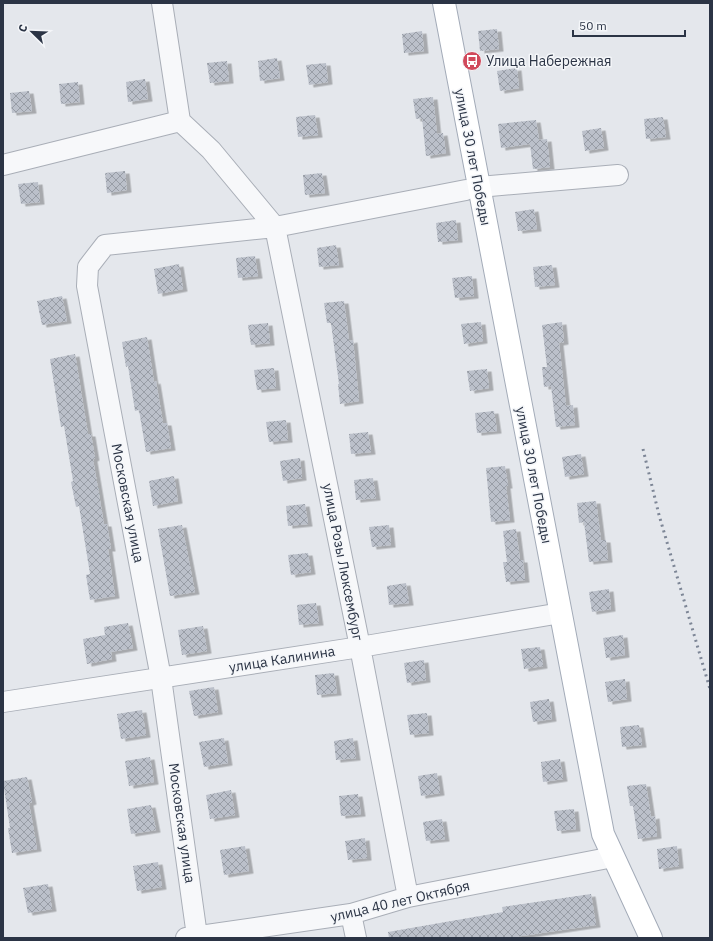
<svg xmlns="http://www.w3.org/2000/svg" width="713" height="941" font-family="'IBM Plex Sans',sans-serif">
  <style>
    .building { fill: url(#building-cross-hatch); filter: url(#shadow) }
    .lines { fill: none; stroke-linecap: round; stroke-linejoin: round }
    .minor-casing { stroke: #a9aeb7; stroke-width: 22 }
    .major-casing { stroke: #a3abb8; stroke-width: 24 }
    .minor { stroke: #f7f8fa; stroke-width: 20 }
    .major { stroke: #fff; stroke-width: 22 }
    .rail { stroke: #7d8696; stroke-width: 3; stroke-dasharray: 2 4; stroke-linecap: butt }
    .labels { text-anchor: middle; stroke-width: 3; stroke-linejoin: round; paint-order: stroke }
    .poi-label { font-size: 14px; fill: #2b3445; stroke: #f4f6f9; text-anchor: start }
    .street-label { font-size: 14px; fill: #2b3445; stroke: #f4f6f9 }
  </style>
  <defs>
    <pattern id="building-cross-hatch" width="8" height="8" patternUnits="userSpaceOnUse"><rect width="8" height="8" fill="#bbc0ca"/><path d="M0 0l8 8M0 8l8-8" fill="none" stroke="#989da6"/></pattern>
    <filter id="shadow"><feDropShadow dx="4.5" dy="2.5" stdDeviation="0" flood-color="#0004"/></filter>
  </defs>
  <rect width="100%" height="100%" fill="#e4e7ec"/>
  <path class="building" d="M497,29L499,49L480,51L478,31Z
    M422,31L424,51L404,53L402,34Z
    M277,58L280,78L260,81L258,61Z
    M227,61L229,81L210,83L207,63Z
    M326,63L328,82L309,85L306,65Z
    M517,68L519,88L500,91L497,71Z
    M145,79L148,99L128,102L126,82Z
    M78,82L80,102L61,104L59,84Z
    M29,91L32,111L12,113L10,93Z
    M433,97L437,134L443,133L446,153L426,156L422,118L416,119L413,99Z
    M315,115L318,135L298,137L296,117Z
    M663,117L666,137L646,139L644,119Z
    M536,120L539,140L547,139L550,167L533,169L530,144L501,148L498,124Z
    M601,128L604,148L585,151L582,131Z
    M125,171L127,190L107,193L105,173Z
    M322,173L325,193L305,195L303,175Z
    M38,182L40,202L21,204L18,184Z
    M534,209L537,229L518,231L515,212Z
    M456,220L458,240L438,242L436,223Z
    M336,245L339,265L319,267L317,248Z
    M255,256L258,276L238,278L236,258Z
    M179,264L183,289L158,294L154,269Z
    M552,265L555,285L535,287L533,267Z
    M472,276L474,296L455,298L452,278Z
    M62,296L67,321L42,325L37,301Z
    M344,301L349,341L353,340L359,401L340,404L338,384H339L331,323H327L324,303Z
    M481,322L483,341L464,344L461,324Z
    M562,322L564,342L559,343L566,406L573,405L575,425L556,427L551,386L544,387L542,367H547L542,325Z
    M268,323L270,343L251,345L248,325Z
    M147,337L154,382L156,381L163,423H167L171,448L146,452L139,410L135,411L128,366L126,367L122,342Z
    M75,354L88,434H91L95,458L93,459L104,524H107L111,549H108L115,596L90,600L86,575L90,574L79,506L76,507L71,482L73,481L64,426L61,427L50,359Z
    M274,368L276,388L257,390L254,370Z
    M487,369L489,388L470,391L467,371Z
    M494,411L497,431L477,433L475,413Z
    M286,420L288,440L269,442L266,422Z
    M368,432L371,452L351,454L349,434Z
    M581,454L584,474L565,477L562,457Z
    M300,458L302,478L283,481L280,461Z
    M505,466L508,486H506L510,520L491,522L486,468Z
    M174,476L178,501L153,506L149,481Z
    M373,478L376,498L356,500L354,480Z
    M596,501L601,540H606L608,560L589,562L584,522L579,523L577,503Z
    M305,504L308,524L288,526L286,506Z
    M182,525L195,592L170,596L158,529Z
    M389,525L391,545L372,547L369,527Z
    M516,529L520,560H523L525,580L506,582L503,562H507L503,531Z
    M308,553L311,572L291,575L288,555Z
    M406,583L409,603L389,605L387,586Z
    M609,589L611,609L592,612L589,592Z
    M316,603L319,623L299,625L297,605Z
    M128,623L133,648L111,652L112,659L87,664L83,639L105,635L104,627Z
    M203,626L207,651L182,655L178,630Z
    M623,635L625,655L606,658L603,638Z
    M540,647L543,666L524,669L521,649Z
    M424,660L426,680L407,683L404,663Z
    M334,673L337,693L317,695L315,675Z
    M625,679L627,699L608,702L605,682Z
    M214,687L218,712L194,716L189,691Z
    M549,699L552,719L533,722L530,702Z
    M142,710L146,735L121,739L117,714Z
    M427,713L429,733L410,735L407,715Z
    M639,725L642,745L622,747L620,727Z
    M224,738L228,763L204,767L199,742Z
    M353,738L356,758L336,760L334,741Z
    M150,757L154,782L129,786L125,761Z
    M560,759L563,779L543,782L541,762Z
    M437,773L440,793L421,796L418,776Z
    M27,777L32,802L29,803L37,849L12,853L8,828H10L3,781Z
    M646,784L651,817L655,816L657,836L638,839L633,806H630L627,786Z
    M231,790L235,815L210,819L206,795Z
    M358,794L361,814L341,816L339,796Z
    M151,805L156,830L131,834L127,809Z
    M574,809L576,829L557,831L554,811Z
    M442,819L445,839L426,841L423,822Z
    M365,838L367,858L348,860L345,841Z
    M245,846L249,871L224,875L220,850Z
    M677,846L679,866L659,869L657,849Z
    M158,862L162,887L137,891L133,866Z
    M48,884L52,909L28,913L23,888Z
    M591,894L596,925L508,938H389L388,932L503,912L502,907Z"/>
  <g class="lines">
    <defs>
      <path id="minor" d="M162,3L180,121
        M3,165L180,121L211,150L275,227L466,190
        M479,187L618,175
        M3,702L360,647L561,613
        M351,914L356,938
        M197,936L161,678L87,286L88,267L105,245L275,227L360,647L408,897
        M186,938L351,914L408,897L613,857"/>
      <path id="major" d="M444,3L603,834L651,938"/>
    </defs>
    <use href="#minor" class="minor-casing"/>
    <use href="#major" class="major-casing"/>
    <use href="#minor" class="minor"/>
    <use href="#major" class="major"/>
    <path class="rail" d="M643,449L659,515L710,689"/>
  </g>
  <defs>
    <symbol id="bus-disc" viewBox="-11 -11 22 22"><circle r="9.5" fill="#d1495b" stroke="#f4f6f9"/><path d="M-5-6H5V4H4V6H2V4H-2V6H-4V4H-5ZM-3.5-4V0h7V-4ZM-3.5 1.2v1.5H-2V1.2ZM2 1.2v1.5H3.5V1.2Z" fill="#fff"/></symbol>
  </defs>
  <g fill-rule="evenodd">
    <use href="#bus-disc" x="461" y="50" width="22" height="22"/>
  </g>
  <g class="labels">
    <g class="poi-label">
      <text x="486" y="66">Улица Набережная</text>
    </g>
    <g class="street-label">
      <text transform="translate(473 157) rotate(79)" y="5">улица 30 лет Победы</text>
      <text transform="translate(534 475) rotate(79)" y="5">улица 30 лет Победы</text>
      <text transform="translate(128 503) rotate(79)" y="5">Московская улица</text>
      <text transform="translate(343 562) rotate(79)" y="5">улица Розы Люксембург</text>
      <text transform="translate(282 659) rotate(-9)" y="5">улица Калинина</text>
      <text transform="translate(182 823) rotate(82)" y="5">Московская улица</text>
      <text transform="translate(400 901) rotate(-13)" y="5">улица 40 лет Октября</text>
    </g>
  </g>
  <rect width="713" height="941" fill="none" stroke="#2b3445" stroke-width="8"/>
  <g transform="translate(32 32) rotate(293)" stroke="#f4f6f9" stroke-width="3" paint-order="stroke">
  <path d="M0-3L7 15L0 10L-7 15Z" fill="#2b3445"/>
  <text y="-6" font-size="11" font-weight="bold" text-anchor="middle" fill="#2b3445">С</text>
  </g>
  <path d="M573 30v6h112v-6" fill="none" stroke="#2b3445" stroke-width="2"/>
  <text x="579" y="30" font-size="12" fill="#2b3445" stroke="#f4f6f9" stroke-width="3" paint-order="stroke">50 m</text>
</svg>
